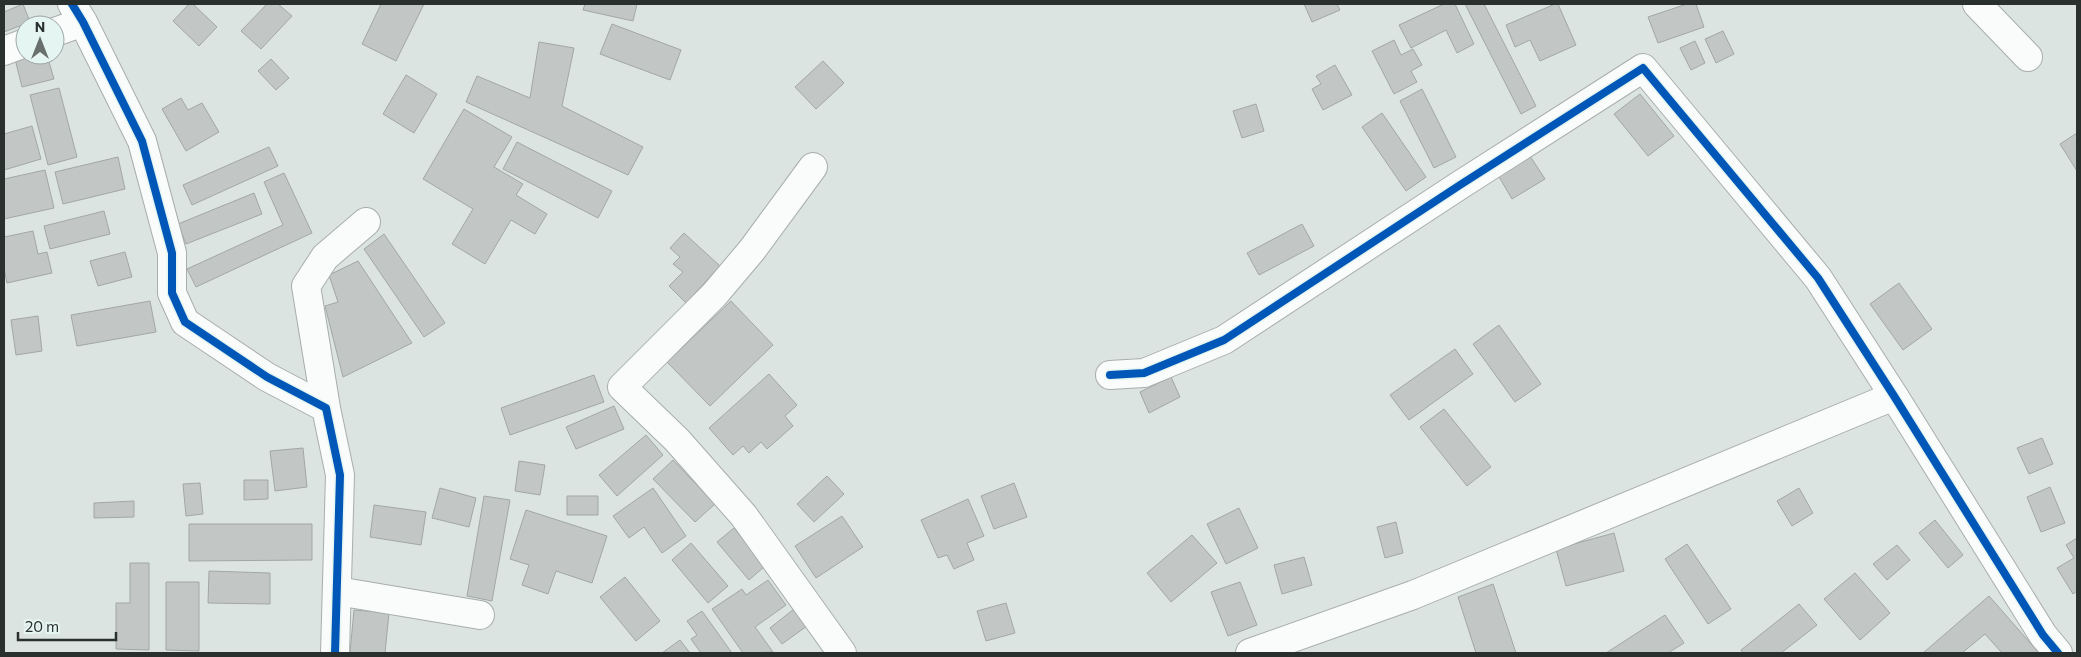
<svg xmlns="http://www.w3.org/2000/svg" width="2081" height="657" font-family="Commissioner,sans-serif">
  <rect width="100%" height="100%" fill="#dce4e2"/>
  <path fill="#c2c7c5" stroke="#a2a7a5" d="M 23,4 L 30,22 L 4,32 L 4,12 Z
    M 189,4 L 193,4 L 217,27 L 199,46 L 173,21 Z
    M 267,4 L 278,4 L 292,16 L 261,49 L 241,31 Z
    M 381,4 L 424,4 L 396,61 L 362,44 Z
    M 585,4 L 637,4 L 633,21 L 583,10 Z
    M 1304,4 L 1337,4 L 1340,10 L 1312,22 Z
    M 1444,4 L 1455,4 L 1474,44 L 1457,53 L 1446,30 L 1411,48 L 1399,25 Z
    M 1465,4 L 1484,4 L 1536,106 L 1521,114 Z
    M 1555,4 L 1558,4 L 1576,45 L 1540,61 L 1530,40 L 1515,47 L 1506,25 Z
    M 1687,4 L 1696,4 L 1704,27 L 1658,43 L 1648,17 Z
    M 612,24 L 681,50 L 670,80 L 600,54 Z
    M 1723,31 L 1734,54 L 1716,63 L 1705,39 Z
    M 1394,40 L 1401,55 L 1413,49 L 1422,65 L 1411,71 L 1417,82 L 1394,94 L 1372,51 Z
    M 1695,41 L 1705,63 L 1691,70 L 1680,48 Z
    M 539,42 L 574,48 L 562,106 L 643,147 L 628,175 L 466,102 L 477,76 L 530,98 Z
    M 14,55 L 47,55 L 54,79 L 22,87 Z
    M 271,59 L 289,78 L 276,90 L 258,71 Z
    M 823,61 L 844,83 L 816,109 L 795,87 Z
    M 1335,65 L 1352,95 L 1323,110 L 1312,89 L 1321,84 L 1316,76 Z
    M 406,75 L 437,94 L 414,133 L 383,114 Z
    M 59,88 L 77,157 L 48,165 L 30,95 Z
    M 1422,89 L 1456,157 L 1434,168 L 1400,101 Z
    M 1640,94 L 1674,136 L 1648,156 L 1614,114 Z
    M 181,98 L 188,110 L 202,103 L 219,132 L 186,151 L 162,109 Z
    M 1256,104 L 1264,131 L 1242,138 L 1233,111 Z
    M 464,109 L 512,137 L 494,167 L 523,184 L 516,195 L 547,214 L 535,234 L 511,220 L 485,264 L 452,244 L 473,209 L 423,179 Z
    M 1382,113 L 1426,177 L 1406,191 L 1362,127 Z
    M 32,126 L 41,159 L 4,170 L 4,134 Z
    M 2077,133 L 2077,171 L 2060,144 Z
    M 517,142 L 612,191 L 598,218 L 503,169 Z
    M 269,147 L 278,166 L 192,205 L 183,185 Z
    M 1530,156 L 1545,179 L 1512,199 L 1498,175 Z
    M 118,157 L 125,189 L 63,204 L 55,172 Z
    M 45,170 L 54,208 L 4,219 L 4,179 Z
    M 284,173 L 312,233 L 196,287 L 187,269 L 283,225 L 264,182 Z
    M 254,193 L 262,214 L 186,244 L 178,224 Z
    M 104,211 L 110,234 L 50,249 L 44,226 Z
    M 1302,224 L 1314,246 L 1259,275 L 1247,253 Z
    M 33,231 L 38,254 L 47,252 L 52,273 L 7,283 L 4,269 L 4,237 Z
    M 684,233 L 720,266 L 686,303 L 669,286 L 683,272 L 673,264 L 680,257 L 670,248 Z
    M 384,234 L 445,323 L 424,337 L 364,249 Z
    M 125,252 L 132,277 L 98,286 L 90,261 Z
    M 358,261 L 412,343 L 343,377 L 325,306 L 338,302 L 329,275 Z
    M 1899,283 L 1932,329 L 1903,350 L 1870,304 Z
    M 150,301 L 156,332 L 77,346 L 71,315 Z
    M 731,301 L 773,345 L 710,406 L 667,362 Z
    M 38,316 L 42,351 L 16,355 L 11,320 Z
    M 1499,325 L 1541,384 L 1515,402 L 1473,344 Z
    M 1455,349 L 1473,374 L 1409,420 L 1390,395 Z
    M 769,374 L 797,405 L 785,416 L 793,426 L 767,449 L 761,442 L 749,453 L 743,446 L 733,455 L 709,428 Z
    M 594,375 L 604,402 L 510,435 L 501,408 Z
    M 1171,377 L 1180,397 L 1149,413 L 1140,392 Z
    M 614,406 L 624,429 L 576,449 L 566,427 Z
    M 1444,409 L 1491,467 L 1467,486 L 1420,427 Z
    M 646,435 L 663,455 L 617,496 L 599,475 Z
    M 2042,438 L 2053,464 L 2029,474 L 2017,448 Z
    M 303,448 L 307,487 L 275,491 L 270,451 Z
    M 673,460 L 715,504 L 695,522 L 653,479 Z
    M 519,461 L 545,465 L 540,495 L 515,491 Z
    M 827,476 L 844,494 L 814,522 L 797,504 Z
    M 244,480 L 268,480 L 268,499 L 244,500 Z
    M 200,483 L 203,514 L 186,516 L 183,484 Z
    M 1014,483 L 1027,517 L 994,529 L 981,496 Z
    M 2050,487 L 2065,523 L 2041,532 L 2027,497 Z
    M 440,488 L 476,498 L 469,527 L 432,518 Z
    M 653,488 L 686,536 L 662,553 L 644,527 L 629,538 L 613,516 Z
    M 1799,488 L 1813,513 L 1792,526 L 1777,501 Z
    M 484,496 L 510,500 L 492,601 L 467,596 Z
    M 567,496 L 598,496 L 598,515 L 567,515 Z
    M 968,499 L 984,536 L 967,543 L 974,560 L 954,569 L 947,555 L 938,558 L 921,520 Z
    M 134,501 L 134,517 L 94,518 L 94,503 Z
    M 374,505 L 426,512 L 421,545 L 370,537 Z
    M 1239,508 L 1258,548 L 1226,564 L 1207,524 Z
    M 526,510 L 607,536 L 592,583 L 556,571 L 548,594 L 522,585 L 529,565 L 510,559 Z
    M 842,516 L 863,547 L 816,578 L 795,546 Z
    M 1935,520 L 1963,555 L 1948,568 L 1919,533 Z
    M 1396,522 L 1403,553 L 1385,558 L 1377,527 Z
    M 189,524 L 312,524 L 312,560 L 189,561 Z
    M 734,528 L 765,566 L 749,580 L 717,542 Z
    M 1614,533 L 1624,571 L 1566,586 L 1556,549 Z
    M 1192,535 L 1217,563 L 1171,602 L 1147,573 Z
    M 2077,538 L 2077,591 L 2073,594 L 2057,568 L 2074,558 L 2066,545 Z
    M 691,543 L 728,586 L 708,603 L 672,560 Z
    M 1687,544 L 1731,609 L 1708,624 L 1665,559 Z
    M 1897,545 L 1910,560 L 1887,580 L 1873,564 Z
    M 1304,557 L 1312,585 L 1282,594 L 1274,565 Z
    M 130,563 L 149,563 L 149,650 L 116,649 L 116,603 L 130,603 Z
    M 209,571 L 270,573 L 270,604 L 208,603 Z
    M 1855,573 L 1890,613 L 1860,640 L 1824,599 Z
    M 625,577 L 660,621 L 636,641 L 600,597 Z
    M 768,580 L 786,605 L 755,627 L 773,652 L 743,653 L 712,609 L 742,589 L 746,595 Z
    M 166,582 L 199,582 L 199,651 L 166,650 Z
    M 1240,582 L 1257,625 L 1228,636 L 1211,592 Z
    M 1493,584 L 1516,653 L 1476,653 L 1458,597 Z
    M 1989,596 L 2039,653 L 2002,653 L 1985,634 L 1962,653 L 1923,653 Z
    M 1006,603 L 1015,633 L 986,641 L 977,611 Z
    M 1799,604 L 1817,625 L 1781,653 L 1743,653 L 1741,650 Z
    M 794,609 L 807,626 L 782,644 L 770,628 Z
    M 354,610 L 389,613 L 385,653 L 350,653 Z
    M 702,611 L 732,653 L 701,653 L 691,639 L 697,635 L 687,621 Z
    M 1665,615 L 1684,643 L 1668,653 L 1606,653 Z
    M 680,640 L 690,653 L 662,653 Z"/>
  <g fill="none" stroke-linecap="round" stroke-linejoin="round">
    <g stroke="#a8aead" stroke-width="30">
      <path id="minor" d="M 72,4 L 83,22 L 142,141 L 172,253 L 172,293 L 185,322 L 267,377 L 326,408 L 340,475 L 335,653
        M 1977,4 L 2028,57
        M 55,32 L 83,22
        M 4,51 L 25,43
        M 813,167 L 752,250 L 714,295 L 622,387 L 677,440 L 744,516 L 842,653
        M 1110,375 L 1144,373 L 1224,340 L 1460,185 L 1643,68 L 1818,278 L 1894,396 L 2043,635 L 2058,653
        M 326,408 L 306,286 L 325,257 L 366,222
        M 337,591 L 480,615
        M 1250,653 L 1413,595 L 1894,396"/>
    </g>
    <use href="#minor" stroke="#fafbfb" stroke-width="28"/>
    <g stroke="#e5f5f1" stroke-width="11">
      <path id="cycleway" d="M 72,4 L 83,22 L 142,141 L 172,253 L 172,293 L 185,322 L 267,377 L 326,408 L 340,475 L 335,653
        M 1110,375 L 1144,373 L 1224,340 L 1460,185 L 1643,68 L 1818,278 L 1894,396 L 2043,635 L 2058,653"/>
    </g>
    <use href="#cycleway" stroke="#0057b8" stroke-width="8"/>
  </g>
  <rect width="2081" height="657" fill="none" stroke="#2a302e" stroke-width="10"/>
  <g transform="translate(40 40)"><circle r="24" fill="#e5f5f1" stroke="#9aa6a3"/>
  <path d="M0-4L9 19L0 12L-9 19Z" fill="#686f6d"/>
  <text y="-8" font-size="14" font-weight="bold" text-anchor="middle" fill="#2a302e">N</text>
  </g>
  <path d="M18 632v8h98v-8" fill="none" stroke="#2a302e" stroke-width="2.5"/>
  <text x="25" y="632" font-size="15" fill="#2a302e" stroke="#e5f5f1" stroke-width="4" paint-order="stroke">20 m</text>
</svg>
